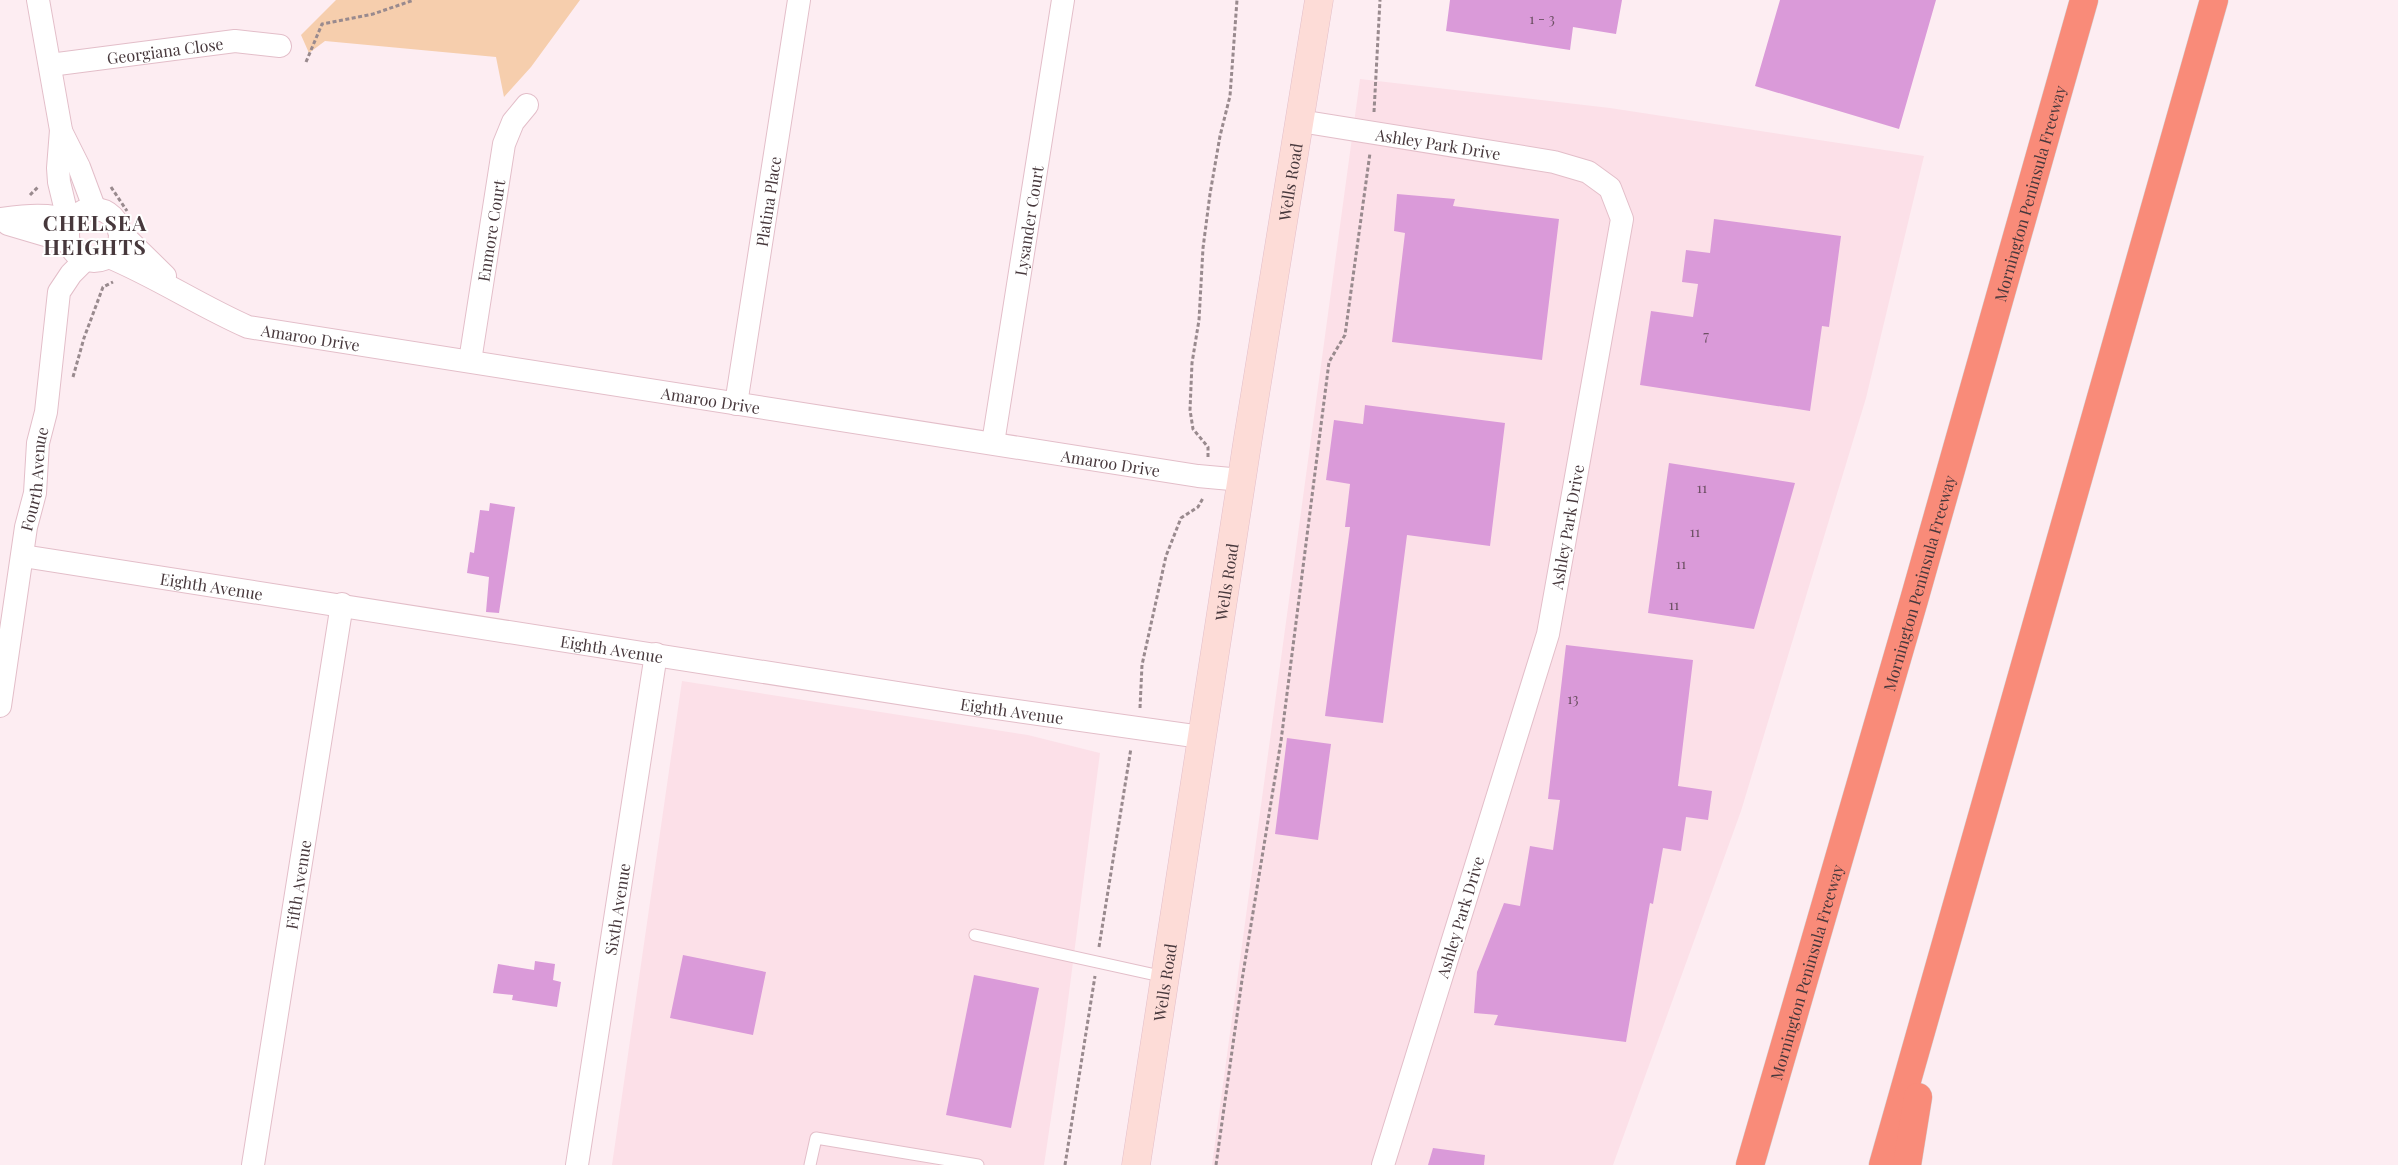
<svg xmlns="http://www.w3.org/2000/svg" width="2398" height="1165" font-family="'Playfair Display',serif">
  <rect width="100%" height="100%" fill="#fdedf2"/>
  <path fill="#fce0e8" d="M 1360,79 L 1610,108 L 1924,156 L 1866,398 L 1741,811 L 1613,1165 L 1212,1165 Z
    M 682,681 L 1028,735 L 1100,753 L 1065,1024 L 1044,1165 L 612,1165 Z"/>
  <path fill="#f6cead" d="M 336,0 L 580,0 L 531,67 L 504,97 L 496,57 L 325,41 L 309,53 L 301,35 Z"/>
  <path fill="#da9ad9" d="M 1450,0 L 1622,0 L 1616,34 L 1573,27 L 1570,50 L 1446,31 Z
    M 1780,0 L 1936,0 L 1899,129 L 1755,86 Z
    M 1397,194 L 1455,199 L 1453,206 L 1559,219 L 1542,360 L 1392,342 L 1405,233 L 1394,231 Z
    M 1714,219 L 1841,236 L 1829,327 L 1822,326 L 1810,411 L 1640,385 L 1651,311 L 1693,317 L 1698,284 L 1682,282 L 1686,250 L 1710,253 Z
    M 1365,405 L 1505,423 L 1490,546 L 1407,535 L 1383,723 L 1325,716 L 1350,527 L 1345,527 L 1350,484 L 1326,480 L 1334,420 L 1363,424 Z
    M 1669,463 L 1795,483 L 1754,629 L 1648,613 Z
    M 490,503 L 515,507 L 499,613 L 486,612 L 489,577 L 467,573 L 470,552 L 474,553 L 480,510 L 489,511 Z
    M 1566,645 L 1693,660 L 1678,786 L 1712,791 L 1708,820 L 1686,817 L 1681,851 L 1663,848 L 1653,904 L 1650,903 L 1626,1042 L 1494,1025 L 1498,1015 L 1474,1013 L 1477,972 L 1504,903 L 1520,906 L 1530,846 L 1553,850 L 1560,800 L 1548,799 Z
    M 1287,738 L 1331,744 L 1318,840 L 1275,834 Z
    M 683,955 L 766,972 L 753,1035 L 670,1018 Z
    M 535,961 L 555,964 L 553,980 L 561,982 L 557,1007 L 512,1000 L 513,995 L 493,993 L 498,964 L 534,970 Z
    M 974,975 L 1039,988 L 1011,1128 L 946,1115 Z
    M 1433,1148 L 1485,1155 L 1484,1165 L 1428,1165 Z"/>
  <g fill="none" stroke-linecap="round" stroke-linejoin="round">
    <g stroke="#e3bec9" stroke-width="13">
      <path id="lane" d="M 975,935 L 1165,977
        M 810,1165 L 816,1138 L 978,1165"/>
    </g>
    <g stroke="#e3bec9" stroke-width="24">
      <g id="street">
        <path d="M 38,0 L 61,130 L 58,168 L 59,182 L 65,207 L 73,220"/>
        <path id="s1" d="M 50,65 L 235,41 L 280,46"/>
        <path id="s2" d="M 1300,121 L 1554,162 L 1588,172 L 1610,188 L 1622,219 L 1548,634 L 1383,1165"/>
        <path d="M 61,131 L 79,167 L 95,210"/>
        <circle cx="94" cy="235" r="26"/>
        <path d="M 0,219 C 25,216 48,213 72,221"/>
        <path d="M 8,224 L 69,242"/>
        <path d="M 119,231 L 165,276"/>
        <path id="s3" d="M 109,257 C 157,277 200,306 248,327 L 1198,476 L 1242,480"/>
        <path id="s4" d="M 470,361 L 504,144 L 513,122 L 527,105"/>
        <path id="s5" d="M 736,404 L 799,0"/>
        <path id="s6" d="M 993,443 L 1063,0"/>
        <path id="s7" d="M 23,556 L 968,704 L 1201,737"/>
        <path id="s8" d="M 0,706 L 26,527 L 35,493 L 38,443 L 46,412 L 59,292 L 71,274 L 85,260"/>
        <path id="s9" d="M 253,1165 L 342,604"/>
        <path id="s10" d="M 577,1165 L 656,654"/>
      </g>
    </g>
    <g stroke="#e3bec9" stroke-width="29">
      <g id="secondary">
        <path id="s11" d="M 1136,1165 L 1248,438 L 1319,0"/>
      </g>
    </g>
    <g stroke="#d3cfd0" stroke-width="29">
      <g id="highway">
        <path id="s12" d="M 1750,1165 L 1914,600 L 2084,0"/>
        <path d="M 1883,1165 L 2214,0"/>
        <path d="M 1907,1165 L 1918,1097"/>
      </g>
    </g>
    <path stroke="#998a8e" stroke-width="3" stroke-dasharray="4 2.5" stroke-linecap="butt" d="M 306,62 L 322,24 L 373,14 L 414,0
      M 1374,112 L 1380,0
      M 111,187 L 127,211
      M 30,195 L 39,186
      M 73,377 L 84,338 L 103,287 L 113,282
      M 1208,457 L 1208,447 L 1193,429 L 1190,410 L 1192,363 L 1199,320 L 1203,248 L 1210,194 L 1220,136 L 1230,96 L 1237,0
      M 1140,708 L 1142,665 L 1166,556 L 1181,518 L 1198,507 L 1203,498
      M 1099,947 L 1131,748
      M 1065,1165 L 1095,976
      M 1216,1165 L 1242,980 L 1281,741 L 1329,362 L 1345,335 L 1370,153"/>
    <use href="#lane" stroke="#fff" stroke-width="11"/>
    <use href="#street" stroke="#fff" stroke-width="22"/>
    <use href="#secondary" stroke="#fddcd7" stroke-width="28"/>
    <use href="#highway" stroke="#f98b79" stroke-width="28"/>
  </g>
  <g text-anchor="middle" dominant-baseline="central" stroke-width="4" stroke-linejoin="round" paint-order="stroke">
    <g font-size="14" fill="#6c5063">
      <text x="1542" y="18">1 - 3</text>
      <text x="1706" y="335">7</text>
      <text x="1702" y="487">11</text>
      <text x="1695" y="531">11</text>
      <text x="1681" y="563">11</text>
      <text x="1674" y="604">11</text>
      <text x="1573" y="698">13</text>
    </g>
    <g font-size="16" fill="#47383c" stroke="#fff">
      <text stroke="none"><textPath href="#s1" startOffset="116">Georgiana Close</textPath></text>
      <text stroke="none"><textPath href="#s2" startOffset="140">Ashley Park Drive</textPath></text>
      <text stroke="none"><textPath href="#s11" startOffset="995">Wells Road</textPath></text>
      <text stroke="none"><textPath href="#s12" startOffset="1011">Mornington Peninsula Freeway</textPath></text>
      <text stroke="none"><textPath href="#s5" startOffset="205">Platina Place</textPath></text>
      <text stroke="none"><textPath href="#s6" startOffset="225">Lysander Court</textPath></text>
      <text stroke="none"><textPath href="#s4" startOffset="132">Enmore Court</textPath></text>
      <text stroke="none"><textPath href="#s3" startOffset="219">Amaroo Drive</textPath></text>
      <text stroke="none"><textPath href="#s3" startOffset="624">Amaroo Drive</textPath></text>
      <text stroke="none"><textPath href="#s3" startOffset="1029">Amaroo Drive</textPath></text>
      <text stroke="none"><textPath href="#s8" startOffset="230">Fourth Avenue</textPath></text>
      <text transform="translate(1567 527) rotate(-80)">Ashley Park Drive</text>
      <text stroke="none"><textPath href="#s11" startOffset="590">Wells Road</textPath></text>
      <text stroke="none"><textPath href="#s12" startOffset="606">Mornington Peninsula Freeway</textPath></text>
      <text stroke="none"><textPath href="#s7" startOffset="191">Eighth Avenue</textPath></text>
      <text stroke="none"><textPath href="#s7" startOffset="596">Eighth Avenue</textPath></text>
      <text stroke="none"><textPath href="#s7" startOffset="1001">Eighth Avenue</textPath></text>
      <text stroke="none"><textPath href="#s9" startOffset="284">Fifth Avenue</textPath></text>
      <text stroke="none"><textPath href="#s10" startOffset="259">Sixth Avenue</textPath></text>
      <text transform="translate(1460 917) rotate(-73)">Ashley Park Drive</text>
      <text stroke="none"><textPath href="#s12" startOffset="201">Mornington Peninsula Freeway</textPath></text>
      <text stroke="none"><textPath href="#s11" startOffset="185">Wells Road</textPath></text>
    </g>
    <g font-size="21" font-weight="bold" letter-spacing="1" fill="#47383c" stroke="#fff">
      <text x="95" y="222">CHELSEA<tspan x="95" dy="24">HEIGHTS</tspan></text>
    </g>
  </g>
</svg>
